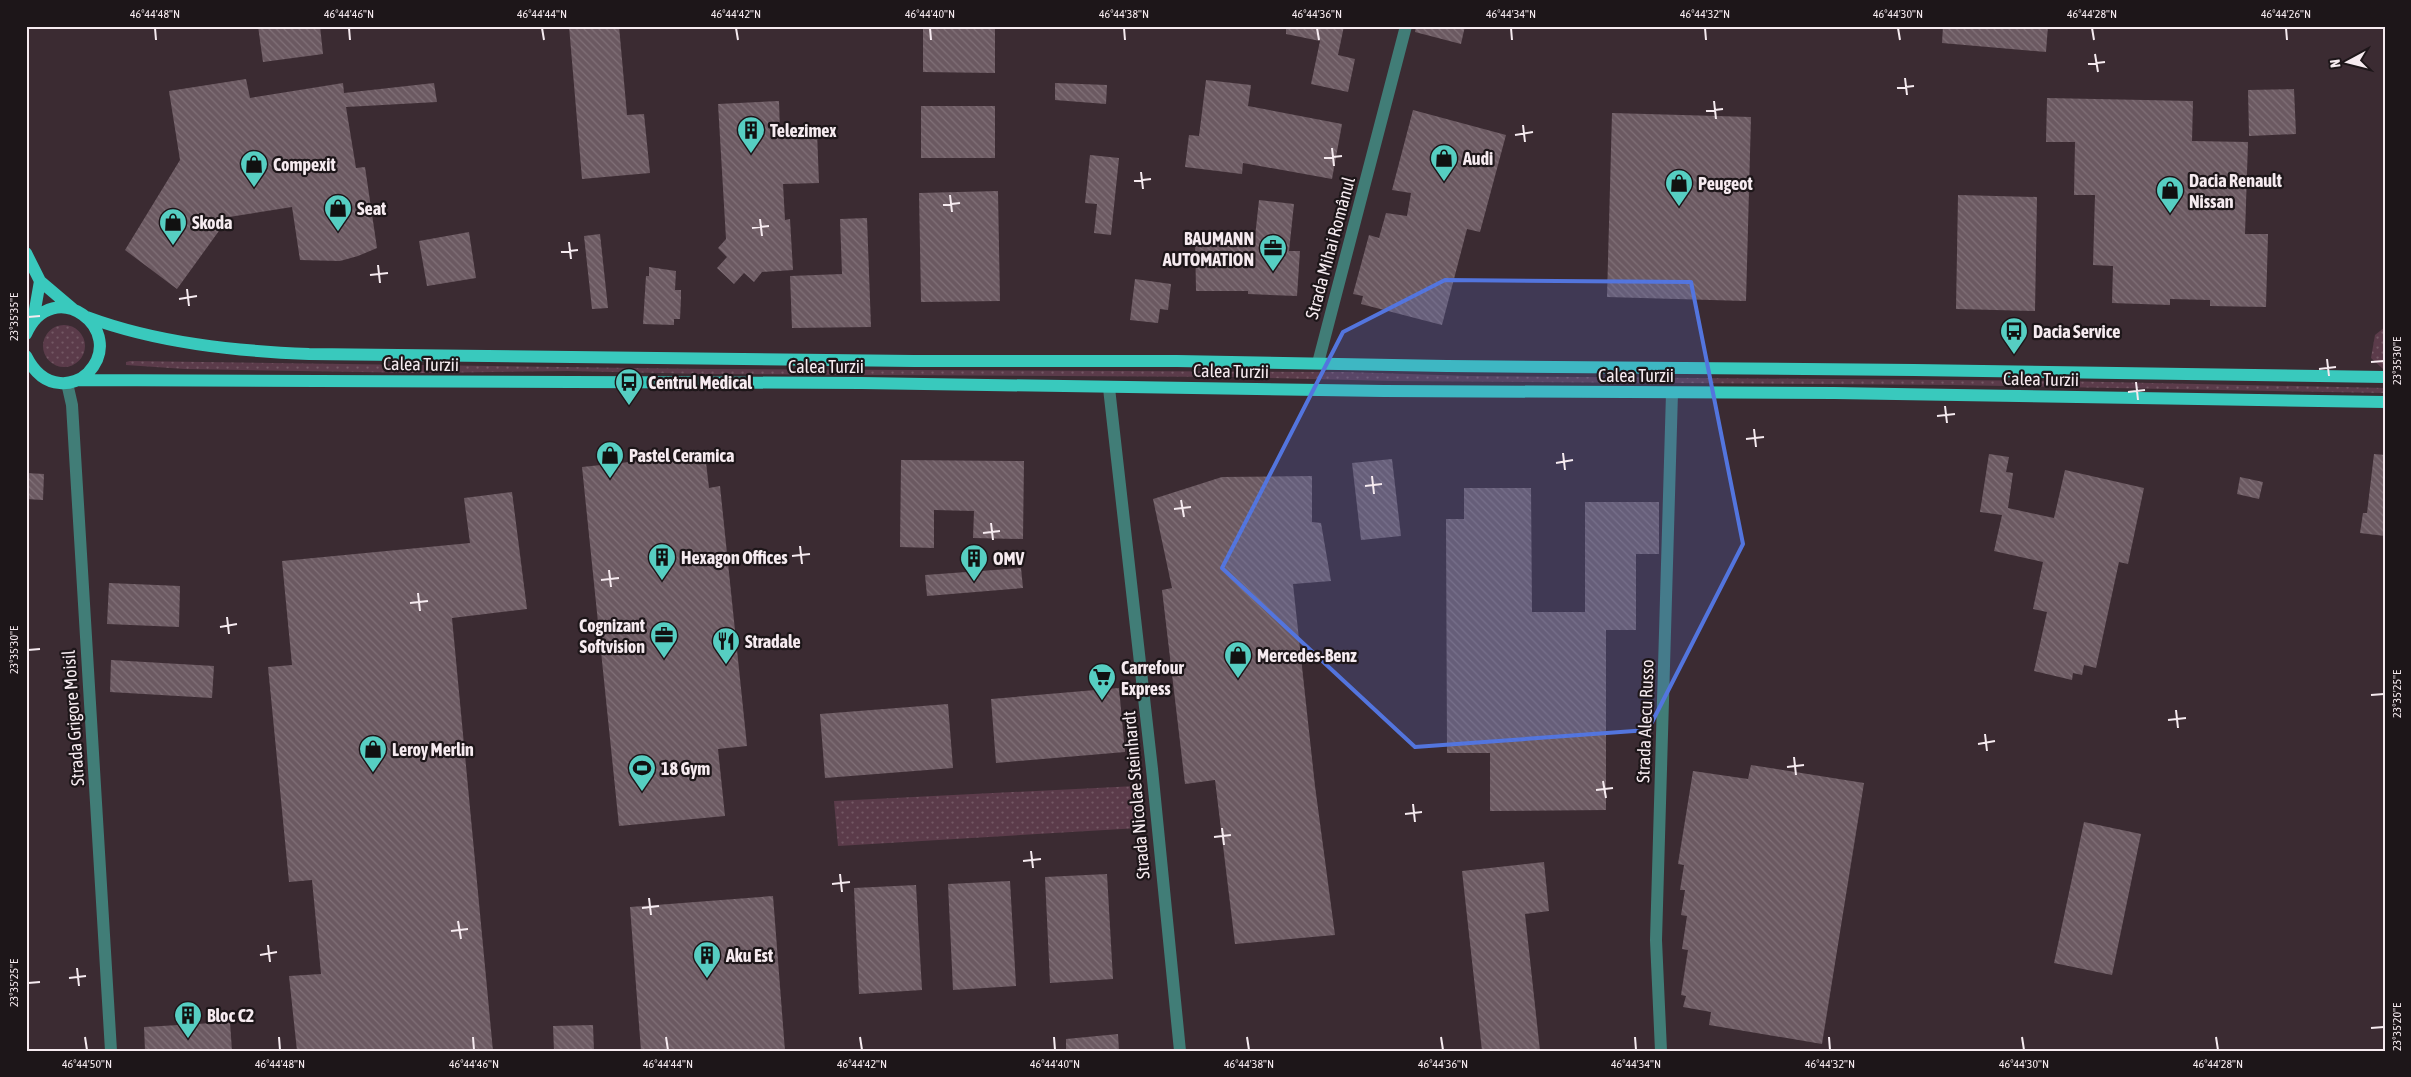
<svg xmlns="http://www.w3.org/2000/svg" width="2411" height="1077" font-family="'Asap Condensed',sans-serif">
  <defs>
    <pattern id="green-dots" width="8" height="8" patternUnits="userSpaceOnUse" patternTransform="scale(1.25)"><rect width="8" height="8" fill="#5b3b4a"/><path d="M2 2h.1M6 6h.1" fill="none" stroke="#735864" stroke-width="1.8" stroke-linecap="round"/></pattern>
    <pattern id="building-back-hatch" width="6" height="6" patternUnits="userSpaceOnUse" patternTransform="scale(1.25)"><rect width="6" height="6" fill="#6b5961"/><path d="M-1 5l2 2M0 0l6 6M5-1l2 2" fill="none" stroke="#817178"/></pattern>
  </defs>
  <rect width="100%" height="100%" fill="#3b2b32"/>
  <path fill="url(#green-dots)" d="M43 346a21 21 0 1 1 42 0a21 21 0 1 1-42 0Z
    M 2385,327 L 2385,369 L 2383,369 L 2371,358 L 2375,335 Z
    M 130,361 L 705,369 L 1347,372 L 1470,376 L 2060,381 L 2385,388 L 2385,393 L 1949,385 L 1392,381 L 1230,377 L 705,374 L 568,371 L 422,373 L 185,369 L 126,365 L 126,362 Z
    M 1136,786 L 1139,828 L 838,846 L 834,801 Z"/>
  <path fill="url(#building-back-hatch)" d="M 258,26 L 320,26 L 323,54 L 263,62 Z
    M 569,26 L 619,26 L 627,115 L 644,114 L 650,173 L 582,179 Z
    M 923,26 L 995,26 L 995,73 L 923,72 Z
    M 1286,26 L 1344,26 L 1338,55 L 1355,59 L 1348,92 L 1311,84 L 1320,41 L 1286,34 Z
    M 1416,26 L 1465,26 L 1461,44 L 1415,32 Z
    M 1943,26 L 2048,26 L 2046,52 L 1942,43 Z
    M 246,79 L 250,98 L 343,83 L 344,93 L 434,83 L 437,102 L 346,107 L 356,168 L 365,167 L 377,248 L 358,256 L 340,261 L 300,260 L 292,207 L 229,217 L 177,289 L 125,250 L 180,160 L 169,91 Z
    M 1206,80 L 1251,85 L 1248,106 L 1342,124 L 1332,179 L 1243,163 L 1242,174 L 1185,167 L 1189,135 L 1199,136 Z
    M 1055,83 L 1107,85 L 1106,104 L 1055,100 Z
    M 2294,89 L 2296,134 L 2249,136 L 2248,90 Z
    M 2047,98 L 2193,101 L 2192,141 L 2248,142 L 2245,234 L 2268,234 L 2266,307 L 2210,306 L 2210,300 L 2170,299 L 2170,305 L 2112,303 L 2113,266 L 2093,265 L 2095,195 L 2074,195 L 2075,142 L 2046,142 Z
    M 779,101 L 780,133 L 817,132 L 819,183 L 783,184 L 785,220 L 790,219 L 793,270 L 762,272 L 754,282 L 744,273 L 734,284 L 717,268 L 727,257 L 718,248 L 726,239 L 718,104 Z
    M 921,106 L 995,106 L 995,158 L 921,158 Z
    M 1413,110 L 1506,135 L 1480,232 L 1467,229 L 1442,325 L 1361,304 L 1363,296 L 1353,294 L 1369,235 L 1379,238 L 1386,213 L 1407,216 L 1411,193 L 1392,190 Z
    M 1612,113 L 1751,117 L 1746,301 L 1607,297 Z
    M 1090,155 L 1119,158 L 1111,235 L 1094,233 L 1097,204 L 1085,203 Z
    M 998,191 L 1000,301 L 921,302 L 919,193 Z
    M 1958,195 L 2037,197 L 2035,311 L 1956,309 Z
    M 1259,200 L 1294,204 L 1289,251 L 1300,251 L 1297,296 L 1248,294 L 1248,291 L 1196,291 L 1195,237 L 1255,237 Z
    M 867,218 L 871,327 L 792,328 L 790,276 L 842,274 L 840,219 Z
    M 469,232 L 476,278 L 427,286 L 419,241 Z
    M 600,234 L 608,308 L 592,309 L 584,236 Z
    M 649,267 L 676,271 L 675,290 L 681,290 L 681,298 L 680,319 L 674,319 L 674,325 L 643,324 L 646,276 L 649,276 Z
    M 1135,279 L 1171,284 L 1168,310 L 1160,309 L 1158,323 L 1130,320 Z
    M 705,454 L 709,488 L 720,486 L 747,746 L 718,749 L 725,816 L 619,826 L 582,467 Z
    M 1989,454 L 2009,457 L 2006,472 L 2013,473 L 2008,508 L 2054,518 L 2065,470 L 2144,488 L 2128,564 L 2119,562 L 2096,668 L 2084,665 L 2082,675 L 2073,673 L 2072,680 L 2034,671 L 2047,612 L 2033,609 L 2043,562 L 1994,551 L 2002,515 L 1980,512 Z
    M 2374,454 L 2385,455 L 2385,536 L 2360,533 L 2363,513 L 2367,513 Z
    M 1392,459 L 1401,536 L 1361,540 L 1352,463 Z
    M 901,460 L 1024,461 L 1023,539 L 973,538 L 974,511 L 934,510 L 934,548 L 900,547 Z
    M 26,473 L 44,474 L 43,500 L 26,499 Z
    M 1312,476 L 1312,522 L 1321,523 L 1331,581 L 1293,584 L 1315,786 L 1335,935 L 1235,944 L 1215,780 L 1185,784 L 1162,590 L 1172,588 L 1153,499 L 1222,477 Z
    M 2240,477 L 2263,482 L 2259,499 L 2237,494 Z
    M 1464,488 L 1531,488 L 1532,612 L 1585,612 L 1585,502 L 1659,502 L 1659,554 L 1636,554 L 1636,630 L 1606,630 L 1606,810 L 1490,811 L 1490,753 L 1447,753 L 1446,519 L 1464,519 Z
    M 512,492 L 527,609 L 452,618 L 493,1051 L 297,1051 L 289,976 L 321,974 L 312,880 L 289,882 L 268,667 L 292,665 L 282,561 L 470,543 L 464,498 Z
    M 1021,568 L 1023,588 L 927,596 L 925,575 Z
    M 109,583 L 180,586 L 179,627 L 107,624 Z
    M 111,660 L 214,666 L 212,698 L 110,692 Z
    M 1119,688 L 1125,752 L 996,763 L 991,699 Z
    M 948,704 L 953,768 L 825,778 L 820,714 Z
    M 1751,765 L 1864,783 L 1822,1044 L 1709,1025 L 1711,1012 L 1683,1007 L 1686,996 L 1681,995 L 1688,950 L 1682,949 L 1687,916 L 1681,915 L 1685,890 L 1680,890 L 1684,865 L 1678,864 L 1693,771 L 1748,779 Z
    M 2084,822 L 2141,834 L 2112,975 L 2054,963 Z
    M 1544,862 L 1549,911 L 1525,914 L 1540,1051 L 1482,1051 L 1462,871 Z
    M 1107,874 L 1113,979 L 1050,983 L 1045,877 Z
    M 1010,881 L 1016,986 L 953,990 L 948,884 Z
    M 916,885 L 922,990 L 859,994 L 854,888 Z
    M 773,896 L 785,1051 L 641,1051 L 630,907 Z
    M 230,1022 L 232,1051 L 145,1051 L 144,1027 Z
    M 593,1025 L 594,1051 L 554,1051 L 553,1026 Z
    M 1118,1034 L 1119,1051 L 1066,1051 L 1066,1039 Z"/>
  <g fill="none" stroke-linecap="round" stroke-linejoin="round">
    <path stroke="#417d77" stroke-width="12" d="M 1318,363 L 1406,26
      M 67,383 L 72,405 L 111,1051
      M 1109,388 L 1152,769 L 1180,1051
      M 1661,1051 L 1656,940 L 1672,393"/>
    <path stroke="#39c9bd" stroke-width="12" d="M 26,253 L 40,281 L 73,309
      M 87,317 C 157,343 235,351 309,354 L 914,361 L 1177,361 L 1447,366 L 1914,370 L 2385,377
      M 33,321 L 40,281
      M 26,334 C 53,273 129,330 88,373 C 81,380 70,384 60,383 C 44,382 33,370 26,356
      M 77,380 L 861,383 L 1384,391 L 1834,393 L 2385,402"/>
  </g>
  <path fill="#5375de" fill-opacity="0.2" stroke="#5375de" stroke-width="4" stroke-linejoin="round" d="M 1445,280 L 1691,282 L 1743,544 L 1648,730 L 1415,747 L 1222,568 L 1343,332 Z"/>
  <path fill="none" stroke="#f6ebf0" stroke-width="2" d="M 155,28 L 156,40M 349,28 L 350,40M 542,28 L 544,40M 736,28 L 738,40M 930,28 L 931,40M 1124,28 L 1125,40M 1317,28 L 1319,40M 1511,28 L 1512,40M 1705,28 L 1706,40M 1898,28 L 1900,40M 2092,28 L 2094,40M 2286,28 L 2287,40M 2095,54 L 2098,72M 2088,64 L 2105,62M 1905,78 L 1907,95M 1897,88 L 1914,86M 1714,101 L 1716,119M 1706,111 L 1723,109M 1523,125 L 1525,142M 1515,135 L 1533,132M 1332,148 L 1334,166M 1324,158 L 1342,156M 1141,172 L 1143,189M 1134,181 L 1151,179M 950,195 L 952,212M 943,205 L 960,203M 760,219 L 762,236M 752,228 L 769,226M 569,242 L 571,259M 561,252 L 578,250M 378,265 L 380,283M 370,275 L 388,273M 187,289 L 189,306M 179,299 L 197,296M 28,317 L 40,316M 2327,359 L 2329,376M 2371,362 L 2384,361M 2319,369 L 2336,367M 2136,382 L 2138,400M 2128,392 L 2145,390M 1945,406 L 1947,423M 1937,416 L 1955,414M 1754,429 L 1756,447M 1746,439 L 1764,437M 1563,453 L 1565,470M 1556,463 L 1573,460M 1372,476 L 1374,494M 1365,486 L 1382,484M 1181,500 L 1184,517M 1174,509 L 1191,507M 991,523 L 993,540M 983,533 L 1000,531M 800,546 L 802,564M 792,556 L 810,554M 609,570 L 611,587M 601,580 L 619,578M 418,593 L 420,611M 410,603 L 428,601M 227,617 L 229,634M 220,627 L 237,624M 28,650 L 40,649M 2371,695 L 2384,694M 2176,710 L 2178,728M 2168,720 L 2186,718M 1985,734 L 1987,751M 1978,744 L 1995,741M 1794,757 L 1796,775M 1787,767 L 1804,765M 1603,781 L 1606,798M 1596,790 L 1613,788M 1413,804 L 1415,822M 1405,814 L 1422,812M 1222,828 L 1224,845M 1214,837 L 1231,835M 1031,851 L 1033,868M 1023,861 L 1041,859M 840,874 L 842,892M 832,884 L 850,882M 649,898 L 651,915M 642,908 L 659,906M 458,921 L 461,939M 451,931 L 468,929M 268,945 L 270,962M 260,955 L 277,952M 77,968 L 79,986M 69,978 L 86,976M 28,983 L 40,982M 2371,1028 L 2384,1027M 85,1037 L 87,1050M 279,1037 L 280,1050M 473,1037 L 474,1050M 666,1037 L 668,1050M 860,1037 L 862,1050M 1054,1037 L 1055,1050M 1247,1037 L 1249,1050M 1441,1037 L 1443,1050M 1635,1037 L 1636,1050M 1829,1037 L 1830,1050M 2022,1037 L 2024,1050M 2216,1037 L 2218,1050"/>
  <defs>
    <g id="building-pin" transform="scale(1.4375)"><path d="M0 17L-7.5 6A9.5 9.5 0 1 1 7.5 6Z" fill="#56cec2" stroke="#1d1619"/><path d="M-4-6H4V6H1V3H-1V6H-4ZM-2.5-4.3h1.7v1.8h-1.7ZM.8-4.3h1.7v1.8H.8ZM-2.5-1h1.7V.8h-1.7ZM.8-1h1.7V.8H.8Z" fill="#111"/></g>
    <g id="shop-pin" transform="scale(1.4375)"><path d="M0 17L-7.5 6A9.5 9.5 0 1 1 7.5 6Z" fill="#56cec2" stroke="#1d1619"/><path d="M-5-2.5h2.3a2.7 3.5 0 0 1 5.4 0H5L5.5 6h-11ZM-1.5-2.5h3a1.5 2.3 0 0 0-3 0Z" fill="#111"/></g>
    <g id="office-pin" transform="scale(1.4375)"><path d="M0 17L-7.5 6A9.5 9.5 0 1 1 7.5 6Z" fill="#56cec2" stroke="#1d1619"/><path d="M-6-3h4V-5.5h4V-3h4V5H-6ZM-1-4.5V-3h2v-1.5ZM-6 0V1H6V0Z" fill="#111"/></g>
    <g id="bus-pin" transform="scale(1.4375)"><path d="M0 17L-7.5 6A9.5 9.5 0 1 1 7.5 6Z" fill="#56cec2" stroke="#1d1619"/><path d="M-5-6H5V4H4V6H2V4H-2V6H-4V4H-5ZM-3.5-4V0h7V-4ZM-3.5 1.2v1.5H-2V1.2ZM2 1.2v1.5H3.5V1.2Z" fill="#111"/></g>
    <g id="restaurant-pin" transform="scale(1.4375)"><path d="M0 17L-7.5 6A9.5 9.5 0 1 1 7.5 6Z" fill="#56cec2" stroke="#1d1619"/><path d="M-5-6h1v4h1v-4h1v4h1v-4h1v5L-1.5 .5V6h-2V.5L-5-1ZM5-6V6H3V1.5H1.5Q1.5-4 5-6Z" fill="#111"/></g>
    <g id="supermarket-pin" transform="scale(1.4375)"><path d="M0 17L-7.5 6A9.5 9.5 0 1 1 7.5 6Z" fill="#56cec2" stroke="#1d1619"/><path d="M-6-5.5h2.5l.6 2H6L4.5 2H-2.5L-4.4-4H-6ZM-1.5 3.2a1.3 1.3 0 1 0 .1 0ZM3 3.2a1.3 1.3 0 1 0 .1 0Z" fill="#111"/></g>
    <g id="stadium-pin" transform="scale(1.4375)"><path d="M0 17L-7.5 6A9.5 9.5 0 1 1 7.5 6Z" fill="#56cec2" stroke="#1d1619"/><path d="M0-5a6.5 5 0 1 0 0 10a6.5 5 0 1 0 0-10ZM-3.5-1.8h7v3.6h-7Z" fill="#111"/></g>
  </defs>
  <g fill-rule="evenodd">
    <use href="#building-pin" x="751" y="130"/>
    <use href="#shop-pin" x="1444" y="158"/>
    <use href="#shop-pin" x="254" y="164"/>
    <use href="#shop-pin" x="1679" y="183"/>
    <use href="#shop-pin" x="2170" y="190"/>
    <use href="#shop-pin" x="338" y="208"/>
    <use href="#shop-pin" x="173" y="222"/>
    <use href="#office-pin" x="1273" y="248"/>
    <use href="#bus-pin" x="2014" y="331"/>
    <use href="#bus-pin" x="629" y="382"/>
    <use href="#shop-pin" x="610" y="455"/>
    <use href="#building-pin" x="662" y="557"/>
    <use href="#building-pin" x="974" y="558"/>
    <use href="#office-pin" x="664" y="635"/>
    <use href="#restaurant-pin" x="726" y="641"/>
    <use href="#shop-pin" x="1238" y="655"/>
    <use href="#supermarket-pin" x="1102" y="677"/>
    <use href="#shop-pin" x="373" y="749"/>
    <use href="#stadium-pin" x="642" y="768"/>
    <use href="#building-pin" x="707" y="955"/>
    <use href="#building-pin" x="188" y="1015"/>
  </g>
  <g text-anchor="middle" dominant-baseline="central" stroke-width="4.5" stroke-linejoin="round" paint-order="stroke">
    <g font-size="18" font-weight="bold" fill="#f6ebf0" stroke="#1d1619" text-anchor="start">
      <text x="770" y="130">Telezimex</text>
      <text x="1463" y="158">Audi</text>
      <text x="273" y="164">Compexit</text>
      <text x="2189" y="180">Dacia Renault<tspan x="2189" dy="21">Nissan</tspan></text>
      <text x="1698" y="183">Peugeot</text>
      <text x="357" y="208">Seat</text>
      <text x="192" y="222">Skoda</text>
      <text x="1254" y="238" text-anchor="end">BAUMANN<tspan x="1254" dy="21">AUTOMATION</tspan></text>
      <text x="2033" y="331">Dacia Service</text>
      <text x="648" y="382">Centrul Medical</text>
      <text x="629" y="455">Pastel Ceramica</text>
      <text x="681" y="557">Hexagon Offices</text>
      <text x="993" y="558">OMV</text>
      <text x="645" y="625" text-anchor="end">Cognizant<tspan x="645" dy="21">Softvision</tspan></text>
      <text x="745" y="641">Stradale</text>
      <text x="1257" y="655">Mercedes-Benz</text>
      <text x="1121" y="667">Carrefour<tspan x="1121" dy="21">Express</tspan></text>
      <text x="392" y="749">Leroy Merlin</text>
      <text x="661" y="768">18 Gym</text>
      <text x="726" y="955">Aku Est</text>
      <text x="207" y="1015">Bloc C2</text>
    </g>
    <g font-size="18" fill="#f6ebf0" stroke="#1d1619">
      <text transform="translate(1330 248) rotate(-75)">Strada Mihai Românul</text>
      <text transform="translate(421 364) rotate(1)">Calea Turzii</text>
      <text x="826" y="366">Calea Turzii</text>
      <text transform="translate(1231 371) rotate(1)">Calea Turzii</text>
      <text x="1636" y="375">Calea Turzii</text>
      <text transform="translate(2041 379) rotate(1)">Calea Turzii</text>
      <text transform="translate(73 718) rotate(-94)">Strada Grigore Moisil</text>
      <text transform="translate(1645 721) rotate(-88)">Strada Alecu Russo</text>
      <text transform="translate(1136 795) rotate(-95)">Strada Nicolae Steinhardt</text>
    </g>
  </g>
  <rect width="2411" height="1077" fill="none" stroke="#1d1619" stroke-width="55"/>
  <g transform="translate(2348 62) rotate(263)" stroke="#1d1619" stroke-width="4" paint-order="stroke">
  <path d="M0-4L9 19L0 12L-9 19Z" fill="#f6ebf0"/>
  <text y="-8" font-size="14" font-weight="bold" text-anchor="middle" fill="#f6ebf0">N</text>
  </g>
  <rect x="28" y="28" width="2356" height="1022" fill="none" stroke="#f6ebf0" stroke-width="2"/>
  <g font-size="12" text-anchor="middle" fill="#f6ebf0">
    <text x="155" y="18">46°44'48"N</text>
    <text x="349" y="18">46°44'46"N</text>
    <text x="542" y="18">46°44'44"N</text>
    <text x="736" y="18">46°44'42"N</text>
    <text x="930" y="18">46°44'40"N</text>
    <text x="1124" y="18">46°44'38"N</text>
    <text x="1317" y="18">46°44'36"N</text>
    <text x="1511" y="18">46°44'34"N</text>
    <text x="1705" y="18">46°44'32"N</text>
    <text x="1898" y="18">46°44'30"N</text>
    <text x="2092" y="18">46°44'28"N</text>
    <text x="2286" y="18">46°44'26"N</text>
    <text transform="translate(14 317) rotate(-90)" y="4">23°35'35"E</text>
    <text transform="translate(2397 361) rotate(-90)" y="4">23°35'30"E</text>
    <text transform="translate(14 650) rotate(-90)" y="4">23°35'30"E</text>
    <text transform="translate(2397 694) rotate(-90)" y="4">23°35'25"E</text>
    <text transform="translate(14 983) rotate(-90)" y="4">23°35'25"E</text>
    <text transform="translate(2397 1027) rotate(-90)" y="4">23°35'20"E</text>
    <text x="87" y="1068">46°44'50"N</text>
    <text x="280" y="1068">46°44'48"N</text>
    <text x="474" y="1068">46°44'46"N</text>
    <text x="668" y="1068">46°44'44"N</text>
    <text x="862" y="1068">46°44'42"N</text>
    <text x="1055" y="1068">46°44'40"N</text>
    <text x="1249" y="1068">46°44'38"N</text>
    <text x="1443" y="1068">46°44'36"N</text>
    <text x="1636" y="1068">46°44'34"N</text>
    <text x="1830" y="1068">46°44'32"N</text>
    <text x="2024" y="1068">46°44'30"N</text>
    <text x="2218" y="1068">46°44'28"N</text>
  </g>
</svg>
